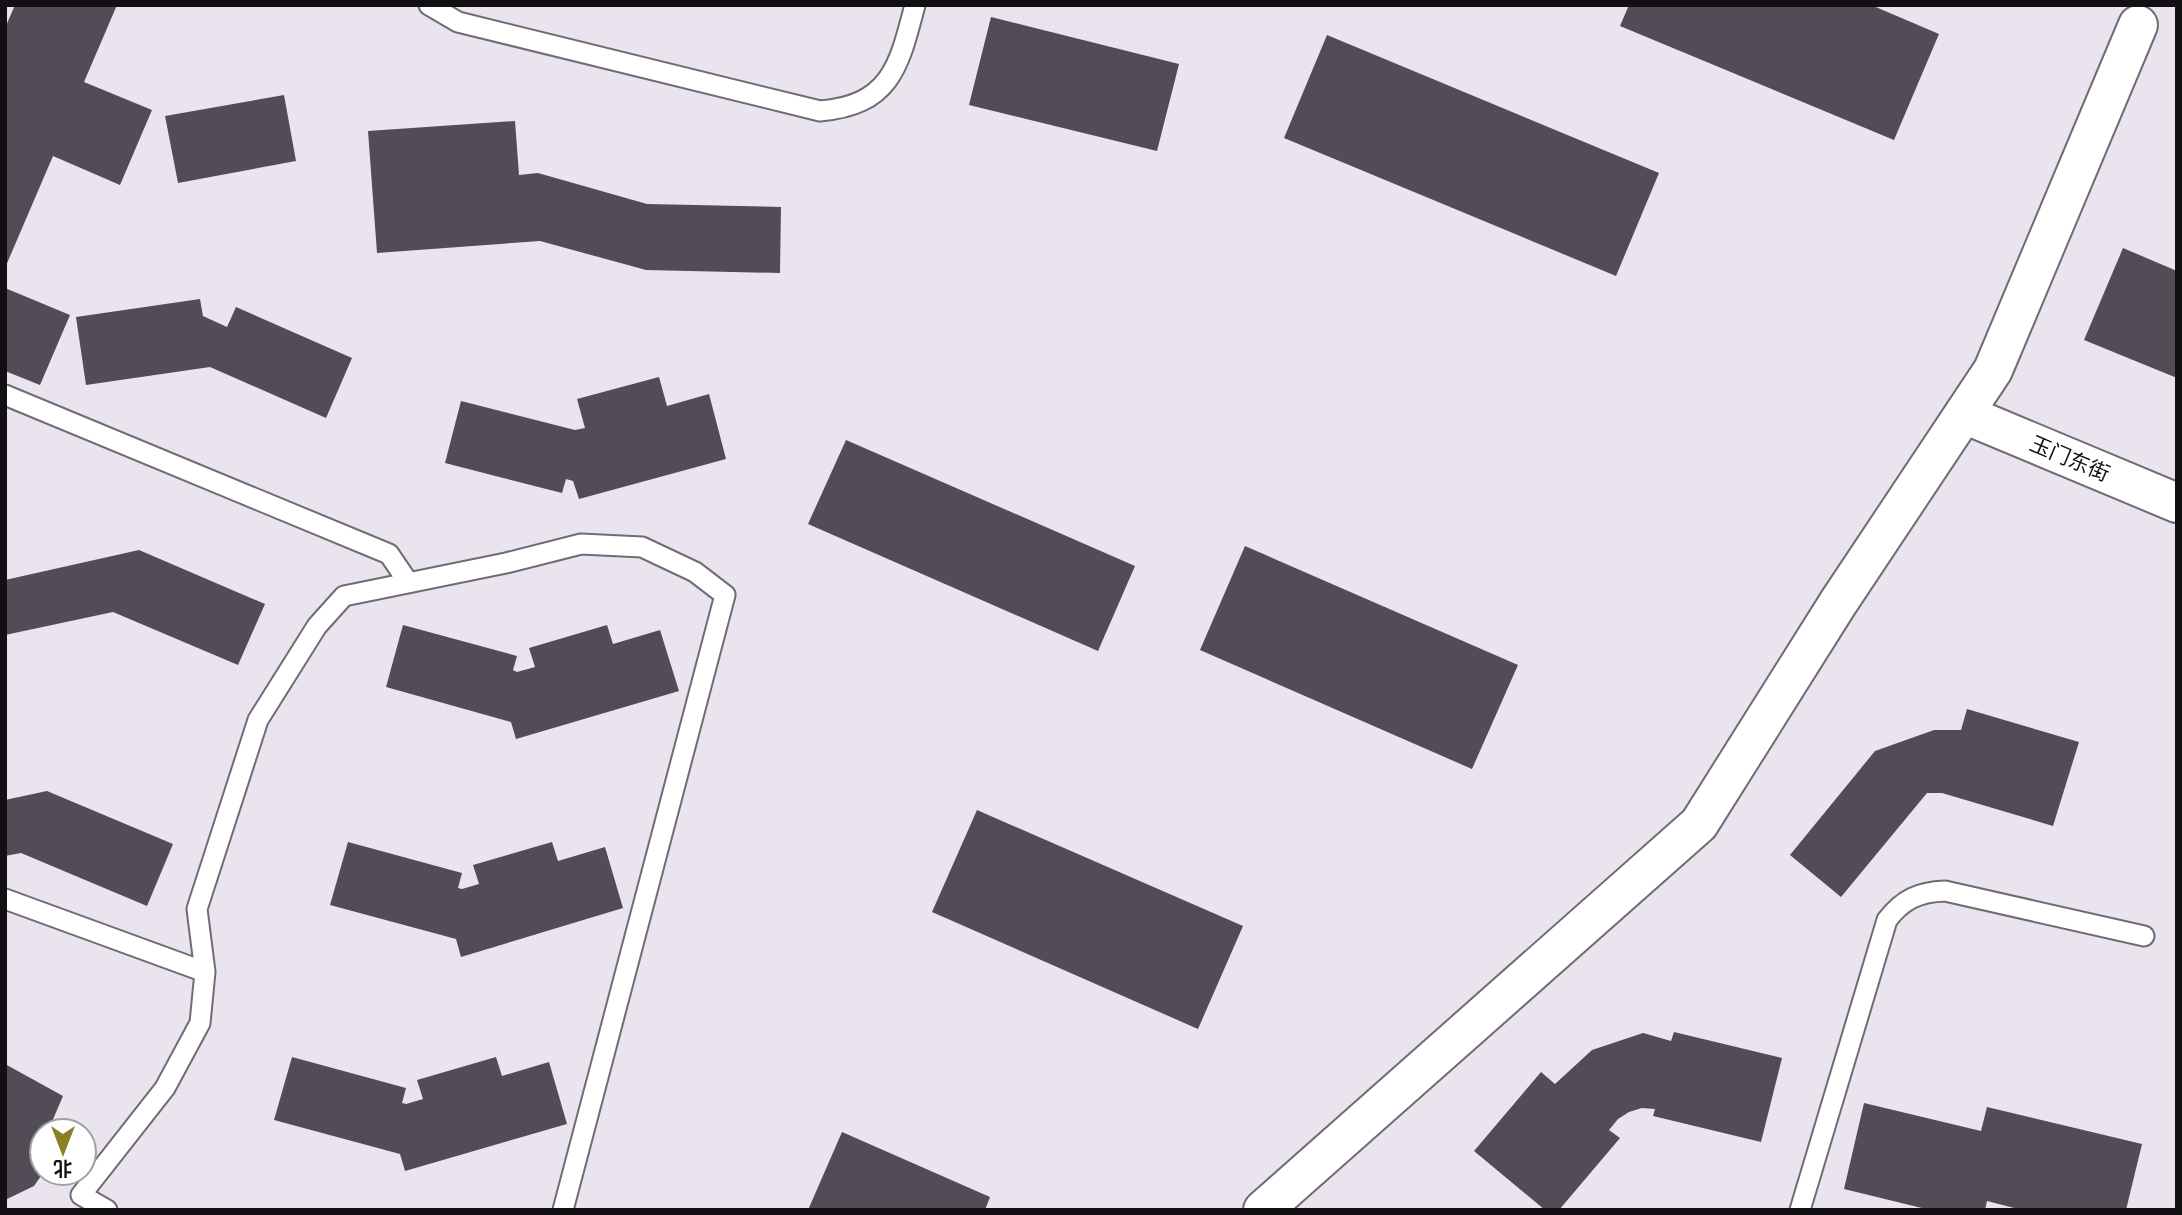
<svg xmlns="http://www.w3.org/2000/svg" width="2182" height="1215" font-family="Manrope,'Noto Sans SC',sans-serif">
  <rect width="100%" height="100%" fill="#eae4ef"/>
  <path fill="#514c55" d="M 15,5 L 117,5 L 84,82 L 152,110 L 120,185 L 53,156 L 5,268 L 5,28 Z
    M 1629,5 L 1871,5 L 1939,34 L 1894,140 L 1620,26 Z
    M 991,17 L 1179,64 L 1157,151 L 969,105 Z
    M 1327,35 L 1659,173 L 1616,276 L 1284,138 Z
    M 284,95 L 296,161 L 178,183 L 165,116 Z
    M 515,121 L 519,175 L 538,173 L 647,204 L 781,207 L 780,273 L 646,270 L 540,241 L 377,253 L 368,131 Z
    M 2123,248 L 2177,271 L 2177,378 L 2084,340 Z
    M 5,288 L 70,315 L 40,385 L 5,371 Z
    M 200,299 L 203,316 L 227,327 L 236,307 L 352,358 L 326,418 L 210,367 L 86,385 L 76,317 Z
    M 659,377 L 667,406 L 709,394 L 726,459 L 579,499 L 573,481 L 566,479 L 562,493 L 445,463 L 461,401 L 575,430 L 585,428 L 577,399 Z
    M 846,440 L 1135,566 L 1098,651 L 808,524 Z
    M 1245,546 L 1518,665 L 1472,769 L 1200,650 Z
    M 139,550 L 265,604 L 238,665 L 113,612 L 5,635 L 5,580 Z
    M 403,625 L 517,656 L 513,670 L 517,672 L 535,667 L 529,648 L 607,625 L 613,644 L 660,630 L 679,691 L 516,739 L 511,722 L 386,687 Z
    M 1967,709 L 2079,742 L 2053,826 L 1942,793 L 1927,793 L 1841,897 L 1790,855 L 1875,751 L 1934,730 L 1961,730 Z
    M 47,791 L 173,844 L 147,906 L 21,853 L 5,856 L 5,800 Z
    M 977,810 L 1243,926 L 1198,1029 L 932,912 Z
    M 348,842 L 462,873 L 458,888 L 462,889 L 479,884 L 473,865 L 552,842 L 558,861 L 605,847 L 623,908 L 461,957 L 456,939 L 330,905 Z
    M 1674,1032 L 1782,1058 L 1761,1142 L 1653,1116 L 1655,1109 L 1642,1108 L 1629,1112 L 1618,1119 L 1609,1130 L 1620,1138 L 1559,1210 L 1545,1210 L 1474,1151 L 1541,1072 L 1555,1084 L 1592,1050 L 1643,1033 L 1671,1041 Z
    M 292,1057 L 406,1088 L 402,1103 L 406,1104 L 423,1099 L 417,1080 L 496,1057 L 502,1076 L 549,1062 L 567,1124 L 405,1171 L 400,1154 L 274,1120 Z
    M 5,1064 L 63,1096 L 48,1131 L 42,1131 L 43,1173 L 34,1186 L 5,1200 Z
    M 1864,1103 L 1981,1131 L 1987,1107 L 2142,1144 L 2126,1210 L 2022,1210 L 1987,1201 L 1985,1210 L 1930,1210 L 1844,1189 Z
    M 842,1132 L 990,1197 L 985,1210 L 808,1210 Z"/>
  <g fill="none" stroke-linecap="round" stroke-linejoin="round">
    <g stroke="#706b74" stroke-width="23">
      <path id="service" d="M 429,5 L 458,22 L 820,111 C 891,105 899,66 915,5
        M 5,395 L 389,554 L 408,582
        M 5,899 L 205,972
        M 107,1210 L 81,1195 L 165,1088 L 200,1023 L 205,972 L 197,909 L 258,720 L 317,626 L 344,596 L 506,563 L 581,544 L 642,547 L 695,572 L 725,595 L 563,1210
        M 1800,1210 L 1887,920 C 1903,899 1919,892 1945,891 L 2144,936"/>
    </g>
    <g stroke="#706b74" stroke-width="42">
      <path id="minor" d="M 1263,1210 L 1699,824 L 1838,603 L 1993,370 L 2138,25"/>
    </g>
    <g stroke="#706b74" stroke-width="42">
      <path id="tertiary" d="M 1964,414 L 2177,503"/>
    </g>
    <use href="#service" stroke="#fff" stroke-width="19"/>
    <use href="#minor" stroke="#fff" stroke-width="38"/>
    <use href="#tertiary" stroke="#fff" stroke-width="38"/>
  </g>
  <g text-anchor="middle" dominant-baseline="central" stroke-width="7" stroke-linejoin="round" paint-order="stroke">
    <g font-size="21" fill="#121013" stroke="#fff">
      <text transform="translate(2070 458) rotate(23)">玉门东街</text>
    </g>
  </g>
  <rect width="2182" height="1215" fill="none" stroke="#121013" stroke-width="14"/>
  <g transform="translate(63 1152) rotate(180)"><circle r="33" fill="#ffffff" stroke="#a09fa1" stroke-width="2"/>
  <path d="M0-5L12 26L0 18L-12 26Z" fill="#8b7f26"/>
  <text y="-10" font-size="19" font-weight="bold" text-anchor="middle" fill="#121013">北</text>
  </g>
</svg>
